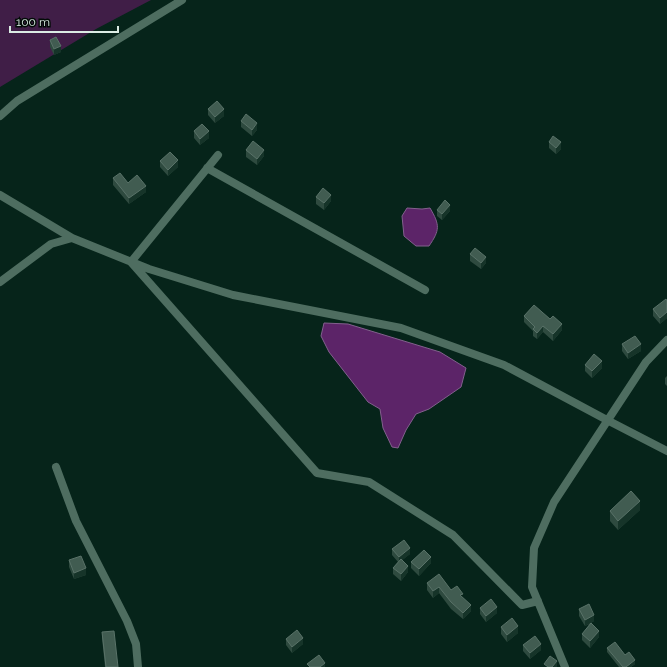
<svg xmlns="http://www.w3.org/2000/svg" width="667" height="667" font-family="Raleway,sans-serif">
  <rect width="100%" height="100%" fill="#06241a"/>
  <path fill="#401e47" d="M 0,0 L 151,0 L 96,29 L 0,87 Z"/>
  <path fill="#5c2468" stroke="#82608d" d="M 407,208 L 422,209 L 430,208 C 440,225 440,230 429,246 L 416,246 L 404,236 L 402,216 Z
    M 324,323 L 348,324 L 440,352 L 466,368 L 461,387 L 429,409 L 416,414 L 406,430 L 398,448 L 392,447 L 383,428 L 380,409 L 368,402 L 329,352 L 321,336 Z"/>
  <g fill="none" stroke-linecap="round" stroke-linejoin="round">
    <path stroke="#4e6d60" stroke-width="8" d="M 0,116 L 17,101 L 182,0
      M 218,155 L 131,262 L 317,473 L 369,482 L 453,535 L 522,605 L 538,601
      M 207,168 L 425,290
      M 0,195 L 72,238 L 149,269 L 233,295 L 401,328 L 504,365 L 607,420 L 667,451
      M 0,282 L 51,244 L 72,238
      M 56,467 L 76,521 L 127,621 L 136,644 L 138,667
      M 565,667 L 532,587 L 534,548 L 554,502 L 646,362 L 667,340"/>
  </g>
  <path fill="#2e4a3f" d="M 50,40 L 61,52 L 54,55 L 50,47 Z
    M 208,109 L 224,116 L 215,123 L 208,115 Z
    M 241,121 L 257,130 L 252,136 L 241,127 Z
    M 194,131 L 209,138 L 200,145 L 194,138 Z
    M 549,142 L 561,149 L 556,154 L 549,148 Z
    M 246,150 L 264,156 L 257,165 L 246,157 Z
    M 160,161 L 178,167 L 168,176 L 160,167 Z
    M 113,178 L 128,183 L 146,192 L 129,204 L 113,185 Z
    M 316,197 L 331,201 L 324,210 L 316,204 Z
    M 437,210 L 450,211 L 442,220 L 437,216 Z
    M 470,254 L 486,263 L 481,269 L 470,261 Z
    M 667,301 L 667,318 L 660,324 L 653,316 L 653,309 Z
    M 524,316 L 562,330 L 553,341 L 543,332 L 537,339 L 533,336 L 533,331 L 524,322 Z
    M 622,344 L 641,351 L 628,359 L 622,351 Z
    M 585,365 L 602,368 L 592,378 L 585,371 Z
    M 667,376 L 667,386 L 665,384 L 665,378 Z
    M 640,510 L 618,530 L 610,521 L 610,511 Z
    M 392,549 L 410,554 L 402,560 L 408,572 L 401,581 L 393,574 L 393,568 L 398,562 L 392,555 Z
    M 69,560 L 86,575 L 74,579 L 69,567 Z
    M 411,562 L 431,563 L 419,576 L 411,568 Z
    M 427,583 L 451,590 L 463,598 L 471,611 L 463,619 L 451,609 L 439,593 L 433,598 L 427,590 Z
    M 480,608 L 497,613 L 486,622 L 480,614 Z
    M 579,609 L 594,621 L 591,623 L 599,637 L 590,648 L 582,640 L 582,634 L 590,624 L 585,626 L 579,616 Z
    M 501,627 L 518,633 L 507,642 L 501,634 Z
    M 102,632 L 118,667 L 105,667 L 102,638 Z
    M 286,639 L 303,644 L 292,653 L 286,645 Z
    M 523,645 L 541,650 L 530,659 L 523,651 Z
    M 607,648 L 635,664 L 631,667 L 619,667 L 607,652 Z"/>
  <path fill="#163429" d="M 61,46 L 61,52 L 54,55 L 54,49 Z
    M 224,109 L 224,116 L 215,123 L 215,117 Z
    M 257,123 L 257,130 L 252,136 L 252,130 Z
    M 209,131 L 209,138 L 200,145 L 200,139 Z
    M 561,142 L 561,149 L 556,154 L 556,148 Z
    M 264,150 L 264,156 L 257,165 L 257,159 Z
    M 178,160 L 178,167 L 168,176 L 168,170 Z
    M 146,186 L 146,192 L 129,204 L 129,198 Z
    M 331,195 L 331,201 L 324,210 L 324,203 Z
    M 450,205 L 450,211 L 442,220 L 442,214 Z
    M 486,257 L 486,263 L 481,269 L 481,263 Z
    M 667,312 L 667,318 L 660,324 L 660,318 Z
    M 562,324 L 562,330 L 553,341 L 553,334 Z
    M 543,326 L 543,332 L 537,339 L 537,333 Z
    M 641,344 L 641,351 L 628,359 L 628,353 Z
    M 602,361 L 602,368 L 592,378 L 592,371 Z
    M 640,501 L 640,510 L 618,530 L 618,521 Z
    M 410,548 L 410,554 L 399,563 L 399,557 Z
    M 431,557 L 431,563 L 419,576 L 419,569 Z
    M 408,566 L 408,572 L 401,581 L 401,574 Z
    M 86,568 L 86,575 L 74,579 L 74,573 Z
    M 439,587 L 439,593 L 433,598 L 433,591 Z
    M 471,605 L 471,611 L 463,619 L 463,613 Z
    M 497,607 L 497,613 L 486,622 L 486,616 Z
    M 594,615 L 594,621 L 585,626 L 585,620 Z
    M 518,626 L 518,633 L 507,642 L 507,635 Z
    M 599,631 L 599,637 L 590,648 L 590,641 Z
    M 303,638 L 303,644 L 292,653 L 292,647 Z
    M 541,644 L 541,650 L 530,659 L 530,653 Z
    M 635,660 L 635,664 L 631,667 L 626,667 Z
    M 557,661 L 557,667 L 552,667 Z
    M 325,663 L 325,667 L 320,667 Z"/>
  <path fill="#415c51" stroke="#597268" d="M 56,37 L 61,46 L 54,49 L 50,40 Z
    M 217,101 L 224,109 L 215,117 L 208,109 Z
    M 246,114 L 257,123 L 252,130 L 241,121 Z
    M 202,124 L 209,131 L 200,139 L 194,131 Z
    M 553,136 L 561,142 L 556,148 L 549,142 Z
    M 253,141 L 264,150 L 257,159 L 246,150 Z
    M 170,152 L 178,160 L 168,170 L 160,161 Z
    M 120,173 L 128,183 L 137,175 L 146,186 L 129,198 L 113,178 Z
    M 323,188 L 331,195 L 324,203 L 316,197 Z
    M 445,200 L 450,205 L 442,214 L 437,210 Z
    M 475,248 L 486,257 L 481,263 L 470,254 Z
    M 666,299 L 667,301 L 667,312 L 660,318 L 653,309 Z
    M 534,305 L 550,319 L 553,316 L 562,324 L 553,334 L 543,326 L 537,333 L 533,329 L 535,327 L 524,316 Z
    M 635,336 L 641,344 L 628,353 L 622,344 Z
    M 594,354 L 602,361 L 592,371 L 585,365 Z
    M 631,491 L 640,501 L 618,521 L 610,511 Z
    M 404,540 L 410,548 L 399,557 L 392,549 Z
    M 424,550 L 431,557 L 419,569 L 411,562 Z
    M 81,556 L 86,568 L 74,573 L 69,560 Z
    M 401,559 L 408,566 L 401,574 L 393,568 Z
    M 439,574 L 451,590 L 457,586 L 463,594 L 460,595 L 471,605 L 463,613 L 451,602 L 439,587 L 433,591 L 427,583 Z
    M 491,599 L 497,607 L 486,616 L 480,608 Z
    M 589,604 L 594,615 L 585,620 L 579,609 Z
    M 512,618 L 518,626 L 507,635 L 501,627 Z
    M 591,623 L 599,631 L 590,641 L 582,634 Z
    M 297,630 L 303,638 L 292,647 L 286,639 Z
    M 114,631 L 118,667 L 106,667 L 102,632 Z
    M 535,636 L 541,644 L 530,653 L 523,645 Z
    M 615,642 L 625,655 L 629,652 L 635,660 L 626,667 L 623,667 L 607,648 Z
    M 319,655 L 325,663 L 320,667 L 310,667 L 307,664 Z
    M 550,656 L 557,661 L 552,667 L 548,667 L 544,664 Z"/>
  <path d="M10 26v6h108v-6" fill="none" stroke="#dbece4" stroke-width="2"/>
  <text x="16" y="26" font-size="12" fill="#dbece4" stroke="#020b07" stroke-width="3" paint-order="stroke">100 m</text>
</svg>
